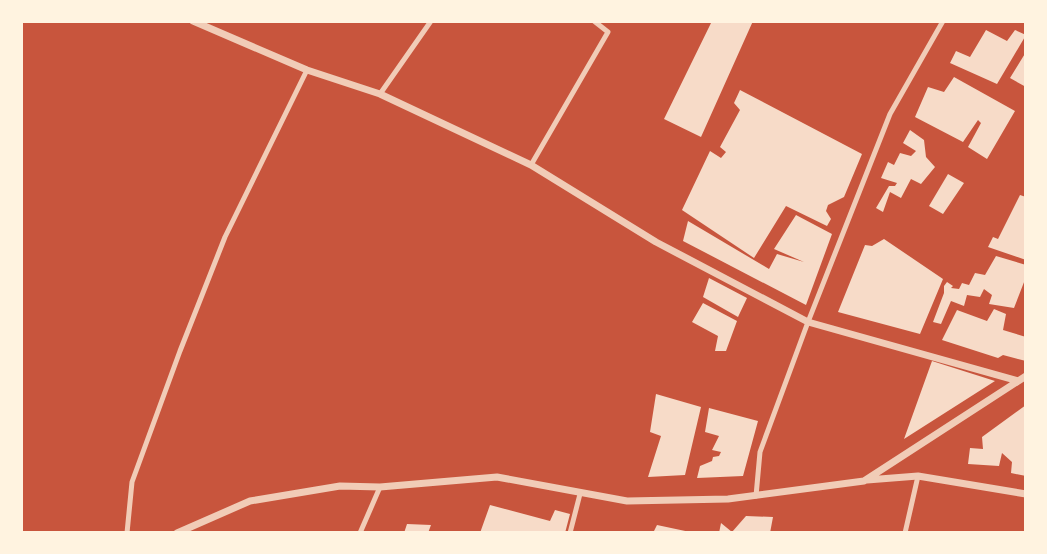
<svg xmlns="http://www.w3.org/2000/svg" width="1047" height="554" font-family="Montserrat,sans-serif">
  <rect width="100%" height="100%" fill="#c8553d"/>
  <path fill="#f7dbc8" d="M 712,21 L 753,21 L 701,137 L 664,119 Z
    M 986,30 L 1007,41 L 1015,30 L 1026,35 L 997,84 L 950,63 L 956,51 L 970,57 Z
    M 1026,52 L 1026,87 L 1010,78 Z
    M 954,77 L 1015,111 L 987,159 L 968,147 L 981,123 L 978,120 L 963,142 L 915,117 L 928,87 L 944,92 Z
    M 740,90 L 862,154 L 844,197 L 828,205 L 826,211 L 831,219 L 827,226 L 786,206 L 754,258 L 682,210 L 710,151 L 721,158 L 726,152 L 720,147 L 740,110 L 734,103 Z
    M 910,130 L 924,140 L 926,157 L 935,167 L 921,184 L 911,179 L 901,198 L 890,192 L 883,212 L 876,208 L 889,186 L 895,186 L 897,183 L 881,178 L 888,162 L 894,165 L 900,153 L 911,156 L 916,151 L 903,143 Z
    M 948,174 L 964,183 L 943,214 L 929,206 Z
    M 1020,195 L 1026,197 L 1026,260 L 988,247 L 993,237 L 998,239 Z
    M 796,215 L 832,234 L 806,305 L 683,241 L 688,221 L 769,269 L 777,254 L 804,262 L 774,249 Z
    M 884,239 L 943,279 L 920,334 L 838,312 L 865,245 L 872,246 Z
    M 996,256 L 1026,265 L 1026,277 L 1014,308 L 989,304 L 992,295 L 984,289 L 980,297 L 967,295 L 964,306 L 951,301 L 941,324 L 933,322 L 944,293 L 944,286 L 947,282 L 953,286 L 951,288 L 959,289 L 962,283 L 969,285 L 975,273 L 985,275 Z
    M 709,278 L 747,298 L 738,317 L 703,297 Z
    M 703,303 L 737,321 L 726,351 L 715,351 L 718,336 L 692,322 Z
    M 994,309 L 1006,314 L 1003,330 L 1026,337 L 1026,361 L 1003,355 L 998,358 L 942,340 L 957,310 L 987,321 Z
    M 932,361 L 995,381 L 904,439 Z
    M 656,394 L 701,407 L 685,475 L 648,477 L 661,436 L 650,432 Z
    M 1026,405 L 1026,476 L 1011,473 L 1012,462 L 1002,453 L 999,466 L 968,464 L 970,448 L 983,449 L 982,437 Z
    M 709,408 L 758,421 L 743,476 L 697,478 L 700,466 L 712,461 L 713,457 L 719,456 L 721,452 L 712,450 L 719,436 L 705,432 Z
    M 490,505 L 550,521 L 555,510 L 570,514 L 565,533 L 480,533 Z
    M 746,516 L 773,517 L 770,533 L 719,533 L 721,523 L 732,532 Z
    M 407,524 L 431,525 L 428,533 L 404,533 Z
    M 657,525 L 690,532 L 690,533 L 653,533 Z"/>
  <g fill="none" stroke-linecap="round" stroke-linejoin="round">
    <path stroke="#f1ccb7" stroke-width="5" d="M 380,94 L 431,21
      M 531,165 L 608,32 L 594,21
      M 756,496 L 760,452 L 808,322 L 890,114 L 943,21
      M 127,533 L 132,482 L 180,351 L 225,237 L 307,70
      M 360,533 L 380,487
      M 570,533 L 580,494
      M 905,533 L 918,476"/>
    <path stroke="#f1ccb7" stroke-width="7" d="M 193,21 L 307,70 L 380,94 L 531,165 L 656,242 L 808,322 L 1018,381
      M 867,480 L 918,476 L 1026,494
      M 177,533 L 250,501 L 340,486 L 380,487 L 497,477 L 627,501 L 728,499 L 864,481 L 1026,376"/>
  </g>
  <rect width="1047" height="554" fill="none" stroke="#fff3e0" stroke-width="46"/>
</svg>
